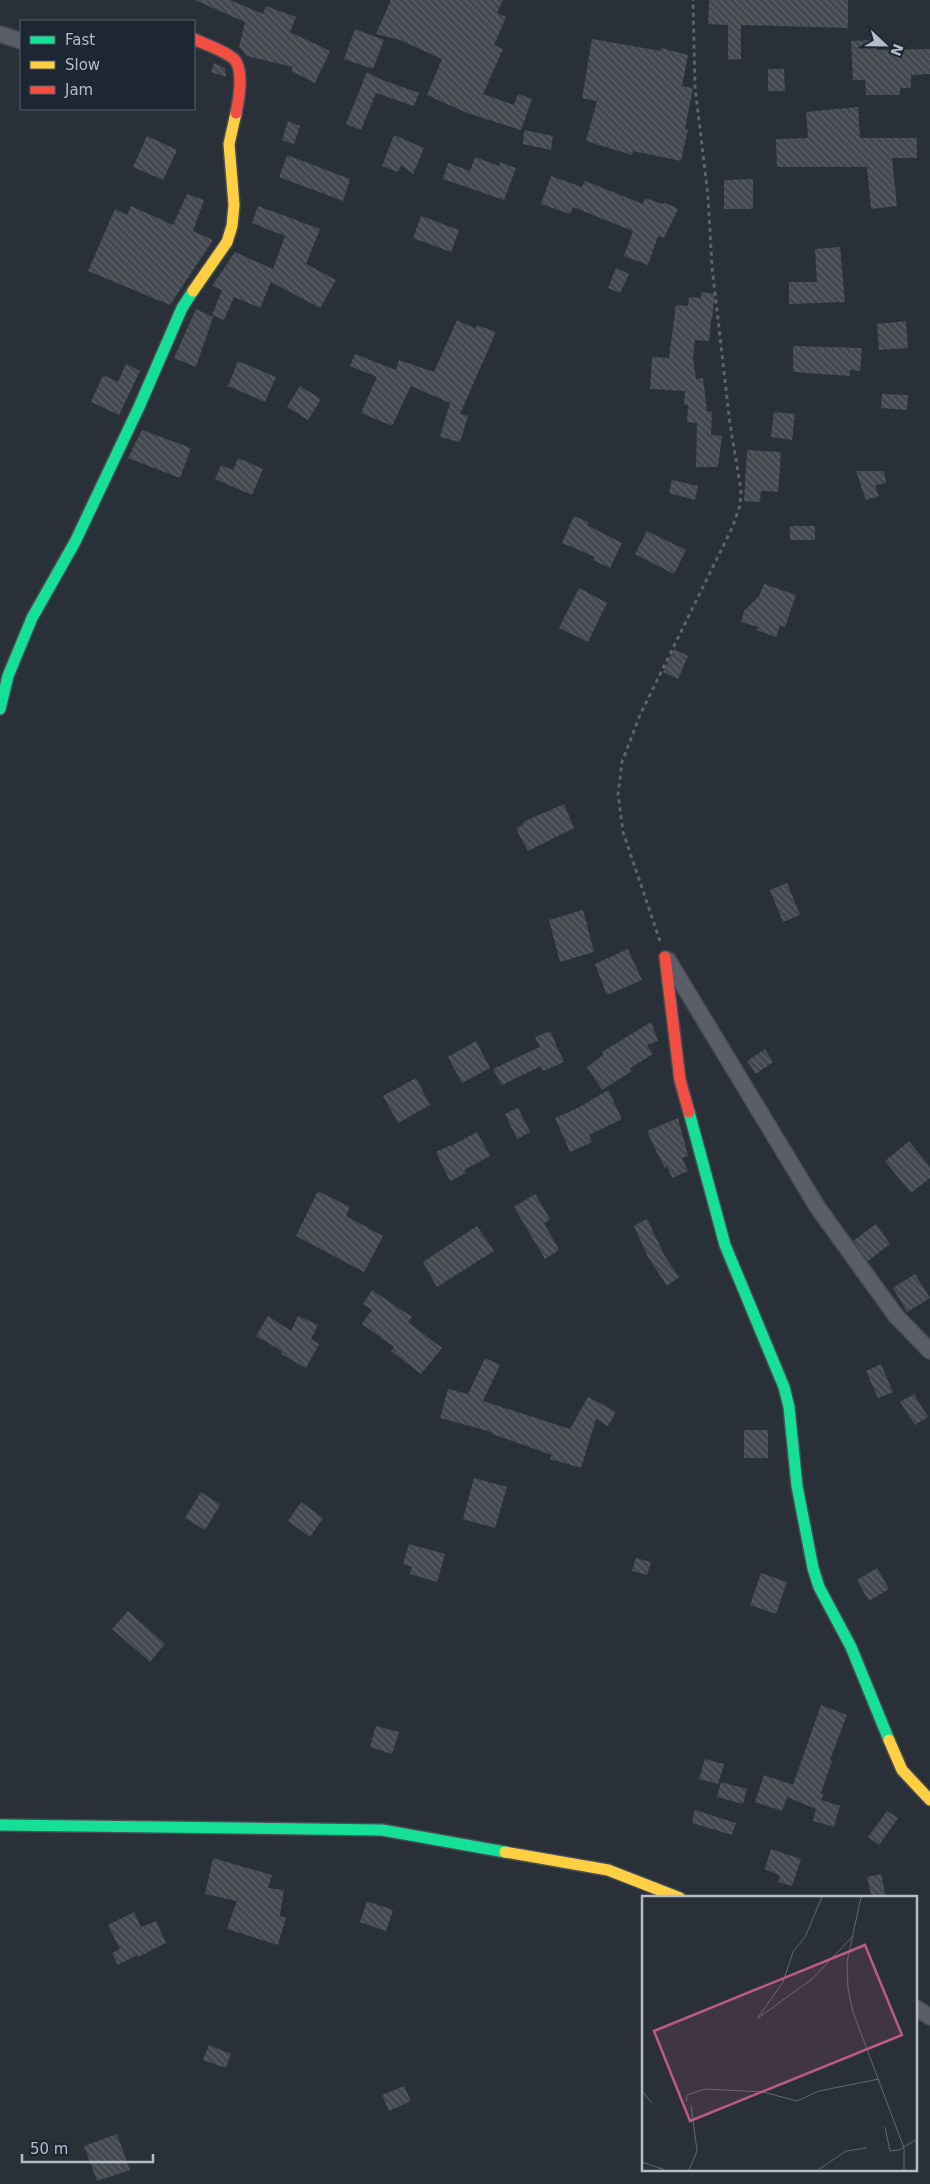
<svg xmlns="http://www.w3.org/2000/svg" width="930" height="2184" font-family="'DejaVu Sans',sans-serif">
  <defs>
    <pattern id="building-back-hatch" width="6" height="6" patternUnits="userSpaceOnUse" patternTransform="scale(1.25)"><rect width="6" height="6" fill="#444950"/><path d="M-1 5l2 2M0 0l6 6M5-1l2 2" fill="none" stroke="#5d6168"/></pattern>
  </defs>
  <rect width="100%" height="100%" fill="#2a3038"/>
  <path fill="url(#building-back-hatch)" d="M 195,0 L 230,0 L 263,14 L 266,6 L 296,17 L 290,32 L 330,51 L 315,83 L 291,71 L 293,67 L 247,56 L 239,47 L 245,22 Z
    M 391,0 L 503,0 L 497,13 L 506,17 L 494,45 L 503,49 L 483,94 L 514,105 L 518,94 L 532,99 L 521,130 L 467,113 L 427,95 L 442,59 L 400,40 L 376,34 Z
    M 709,0 L 848,0 L 848,28 L 741,25 L 741,59 L 728,60 L 728,25 L 708,24 Z
    M 355,29 L 384,40 L 373,69 L 344,59 Z
    M 592,39 L 661,51 L 661,48 L 688,55 L 682,86 L 693,88 L 685,129 L 688,129 L 681,161 L 633,151 L 632,155 L 586,141 L 597,101 L 582,98 Z
    M 876,40 L 877,50 L 930,49 L 930,74 L 911,75 L 911,88 L 900,88 L 900,95 L 866,95 L 865,80 L 853,80 L 851,41 Z
    M 214,63 L 225,68 L 226,77 L 211,72 Z
    M 768,69 L 784,69 L 785,91 L 768,91 Z
    M 367,72 L 382,80 L 419,93 L 414,106 L 376,93 L 361,130 L 346,124 Z
    M 858,107 L 860,138 L 917,138 L 917,158 L 892,158 L 897,206 L 871,209 L 867,167 L 777,167 L 776,139 L 808,138 L 806,112 Z
    M 288,121 L 300,126 L 294,144 L 282,140 Z
    M 524,130 L 553,136 L 551,150 L 523,144 Z
    M 394,135 L 424,148 L 413,174 L 401,165 L 398,172 L 382,166 Z
    M 147,136 L 177,150 L 163,180 L 133,167 Z
    M 287,155 L 350,179 L 343,201 L 279,177 Z
    M 475,157 L 499,166 L 500,162 L 516,168 L 504,200 L 443,179 L 448,163 L 470,171 Z
    M 551,176 L 582,187 L 585,181 L 643,204 L 645,198 L 663,204 L 664,202 L 678,209 L 664,238 L 658,236 L 648,265 L 624,256 L 633,231 L 573,207 L 570,214 L 541,204 Z
    M 753,179 L 753,209 L 724,209 L 724,180 Z
    M 187,194 L 204,200 L 193,231 L 213,240 L 170,305 L 88,271 L 115,209 L 127,215 L 131,206 L 173,225 Z
    M 258,206 L 320,229 L 306,264 L 336,280 L 320,308 L 271,282 L 260,308 L 234,297 L 224,320 L 212,315 L 222,290 L 212,286 L 235,252 L 273,269 L 285,236 L 252,223 Z
    M 421,216 L 459,230 L 451,252 L 413,238 Z
    M 840,247 L 845,302 L 789,304 L 789,282 L 817,282 L 815,249 Z
    M 616,268 L 629,274 L 620,293 L 608,288 Z
    M 701,292 L 715,294 L 712,319 L 711,319 L 709,341 L 695,340 L 693,359 L 696,379 L 703,378 L 707,411 L 712,412 L 711,435 L 722,436 L 718,467 L 696,467 L 697,423 L 687,422 L 688,405 L 684,405 L 685,391 L 650,389 L 652,357 L 669,358 L 676,305 L 688,306 L 689,297 L 701,298 Z
    M 196,309 L 213,317 L 196,367 L 174,358 Z
    M 457,320 L 476,329 L 477,325 L 496,332 L 460,414 L 468,416 L 460,442 L 440,437 L 450,403 L 411,386 L 392,426 L 361,413 L 377,377 L 350,366 L 355,354 L 396,370 L 399,360 L 434,372 Z
    M 906,321 L 908,348 L 879,350 L 877,324 Z
    M 793,346 L 862,348 L 860,371 L 850,370 L 850,376 L 793,372 Z
    M 238,361 L 276,377 L 265,402 L 228,386 Z
    M 126,364 L 140,371 L 119,415 L 91,402 L 103,375 L 118,382 Z
    M 300,386 L 321,399 L 308,420 L 287,407 Z
    M 882,394 L 908,395 L 907,410 L 881,408 Z
    M 774,412 L 795,414 L 792,440 L 771,437 Z
    M 142,430 L 191,448 L 180,478 L 128,458 Z
    M 747,450 L 781,452 L 778,492 L 761,491 L 760,502 L 744,501 Z
    M 238,458 L 263,469 L 252,495 L 215,479 L 221,465 L 233,470 Z
    M 856,471 L 884,471 L 886,483 L 875,485 L 879,496 L 866,500 Z
    M 672,480 L 698,486 L 695,500 L 669,493 Z
    M 574,516 L 588,522 L 587,525 L 622,543 L 610,568 L 593,560 L 595,557 L 562,543 Z
    M 790,526 L 815,526 L 815,540 L 790,540 Z
    M 647,531 L 686,550 L 674,574 L 635,554 Z
    M 764,584 L 796,595 L 785,627 L 780,625 L 776,637 L 756,630 L 758,627 L 741,622 L 744,611 L 759,596 Z
    M 579,588 L 607,603 L 588,642 L 559,628 Z
    M 674,649 L 688,656 L 678,679 L 663,672 Z
    M 564,804 L 574,828 L 528,851 L 516,829 L 524,824 L 523,822 Z
    M 787,883 L 800,915 L 783,922 L 770,890 Z
    M 583,910 L 594,952 L 560,962 L 549,920 Z
    M 628,949 L 642,980 L 607,995 L 595,964 Z
    M 651,1022 L 658,1041 L 647,1045 L 653,1054 L 630,1068 L 632,1071 L 602,1090 L 587,1067 L 603,1055 L 602,1052 Z
    M 550,1031 L 564,1062 L 543,1071 L 541,1066 L 502,1085 L 493,1069 L 540,1047 L 535,1037 Z
    M 476,1041 L 490,1068 L 462,1083 L 448,1057 Z
    M 765,1049 L 773,1062 L 756,1074 L 747,1061 Z
    M 416,1078 L 430,1105 L 398,1123 L 383,1096 Z
    M 608,1090 L 622,1119 L 589,1135 L 592,1142 L 570,1152 L 555,1118 L 578,1108 Z
    M 518,1108 L 530,1132 L 517,1139 L 505,1114 Z
    M 678,1118 L 688,1156 L 682,1158 L 688,1171 L 672,1178 L 667,1166 L 665,1168 L 656,1151 L 647,1131 Z
    M 477,1132 L 490,1156 L 464,1170 L 466,1173 L 450,1181 L 436,1152 L 451,1145 L 451,1146 Z
    M 909,1141 L 930,1167 L 930,1178 L 911,1193 L 885,1161 Z
    M 318,1191 L 350,1207 L 346,1216 L 383,1236 L 364,1272 L 296,1236 Z
    M 535,1194 L 550,1219 L 544,1223 L 559,1250 L 545,1259 L 514,1207 Z
    M 647,1219 L 666,1258 L 679,1277 L 667,1286 L 648,1257 L 634,1226 Z
    M 876,1224 L 890,1244 L 868,1261 L 853,1241 Z
    M 477,1226 L 494,1251 L 437,1287 L 423,1262 Z
    M 915,1274 L 930,1298 L 907,1312 L 893,1288 Z
    M 372,1290 L 412,1317 L 408,1322 L 442,1348 L 421,1374 L 391,1351 L 394,1347 L 362,1324 L 372,1310 L 363,1304 Z
    M 268,1316 L 291,1331 L 298,1316 L 318,1325 L 311,1339 L 319,1344 L 306,1368 L 281,1354 L 282,1351 L 256,1336 Z
    M 485,1358 L 500,1365 L 483,1401 L 570,1429 L 588,1397 L 616,1412 L 608,1426 L 596,1419 L 581,1468 L 550,1459 L 552,1455 L 492,1434 L 492,1432 L 440,1418 L 448,1389 L 468,1394 Z
    M 881,1364 L 893,1392 L 878,1398 L 866,1371 Z
    M 914,1394 L 928,1417 L 915,1425 L 900,1402 Z
    M 744,1430 L 768,1430 L 768,1458 L 744,1458 Z
    M 474,1478 L 507,1487 L 495,1528 L 463,1519 Z
    M 201,1492 L 220,1505 L 205,1530 L 185,1518 Z
    M 301,1502 L 323,1518 L 310,1537 L 288,1521 Z
    M 409,1544 L 445,1554 L 437,1582 L 410,1574 L 412,1567 L 403,1564 Z
    M 636,1558 L 651,1562 L 647,1575 L 632,1571 Z
    M 877,1568 L 889,1589 L 869,1601 L 857,1580 Z
    M 761,1573 L 787,1582 L 776,1614 L 750,1605 Z
    M 128,1611 L 165,1644 L 150,1662 L 112,1629 Z
    M 821,1705 L 847,1715 L 830,1760 L 832,1761 L 821,1793 L 824,1794 L 821,1800 L 840,1806 L 834,1827 L 813,1821 L 816,1809 L 787,1797 L 782,1811 L 755,1802 L 764,1775 L 793,1785 Z
    M 376,1726 L 399,1732 L 392,1754 L 370,1747 Z
    M 705,1759 L 724,1764 L 718,1784 L 699,1779 Z
    M 721,1782 L 747,1789 L 743,1804 L 717,1797 Z
    M 695,1810 L 736,1823 L 732,1835 L 692,1823 Z
    M 887,1811 L 898,1818 L 879,1845 L 868,1837 Z
    M 771,1849 L 801,1859 L 792,1886 L 778,1882 L 780,1876 L 765,1869 Z
    M 213,1858 L 272,1875 L 268,1888 L 284,1890 L 280,1916 L 286,1918 L 278,1945 L 227,1929 L 237,1901 L 205,1894 Z
    M 881,1874 L 886,1898 L 872,1898 L 867,1877 Z
    M 367,1901 L 393,1910 L 386,1931 L 360,1922 Z
    M 134,1912 L 141,1927 L 156,1921 L 166,1943 L 138,1957 L 137,1955 L 118,1965 L 112,1953 L 120,1949 L 108,1925 Z
    M 209,2045 L 231,2054 L 226,2068 L 203,2060 Z
    M 404,2086 L 411,2101 L 389,2111 L 382,2095 Z
    M 117,2134 L 130,2170 L 97,2181 L 84,2146 Z"/>
  <g fill="none" stroke-linecap="round" stroke-linejoin="round">
    <g stroke="#484c53" stroke-width="18">
      <path id="street" d="M 0,34 L 21,41
        M 668,960 L 818,1208 L 896,1316 L 930,1351
        M 916,2008 L 930,2017"/>
    </g>
    <g stroke="#484c53" stroke-width="14">
      <path id="fast" d="M 0,709 L 8,676 L 32,618 L 75,542 L 139,407 L 182,308 L 193,291
        M 689,1112 L 725,1245 L 784,1387 L 789,1407 L 797,1486 L 813,1568 L 819,1587 L 851,1647 L 889,1740
        M 0,1825 L 382,1830 L 505,1852"/>
    </g>
    <g stroke="#484c53" stroke-width="14">
      <path id="slow" d="M 193,291 L 227,242 L 232,226 L 234,205 L 229,144 L 236,113
        M 889,1740 L 902,1770 L 930,1800
        M 505,1852 L 608,1870 L 680,1898"/>
    </g>
    <g stroke="#484c53" stroke-width="14">
      <path id="jam" d="M 194,39 C 206,45 224,50 234,59 C 244,69 239,101 236,113
        M 665,957 L 680,1080 L 689,1112"/>
    </g>
    <path stroke="#5d636a" stroke-width="3" stroke-dasharray="4 4" stroke-linecap="butt" d="M 660,941 L 623,832 L 618,794 L 622,762 L 640,715 L 733,526 L 740,505 L 741,490 L 730,424 L 712,267 L 708,196 L 695,87 L 693,0"/>
    <use href="#street" stroke="#5a5e66" stroke-width="15"/>
    <use href="#fast" stroke="#16e098" stroke-width="11"/>
    <use href="#slow" stroke="#ffcf43" stroke-width="11"/>
    <use href="#jam" stroke="#f24e42" stroke-width="11"/>
  </g>
  <g transform="translate(642 1896)">
    <rect width="275" height="275" fill="#2a3038"/>
    <path fill="none" stroke="#616872" stroke-width="1" d="M 219,1 L 205,66 L 206,93 L 211,116 L 262,252 L 262,274M 116,122 L 170,83 L 210,41M 115,123 L 141,86 L 151,56 L 163,41 L 180,1M 0,195 L 10,207M 44,206 L 45,199 L 63,193 L 121,196 L 155,205 L 177,195 L 237,183M 243,231 L 248,255 L 257,254 L 275,243M 0,266 L 23,274M 47,274 L 55,255 L 49,209M 176,274 L 204,255 L 225,252"/>
    <path fill="#bc5a87" fill-opacity="0.15" stroke="#bc5a87" stroke-width="2.5" d="M 223,49 L 260,139 L 48,225 L 12,135 Z"/>
    <rect width="275" height="275" fill="none" stroke="#b4bcc9" stroke-width="2.5"/>
  </g>
  <rect x="20" y="20" width="175" height="90" fill="#1d2633" stroke="#59626f"/>
  <rect x="30" y="36" width="25" height="8" fill="#16e098" stroke="#59626f"/>
  <text x="65" y="45" font-size="15" fill="#b4bcc9">Fast</text>
  <rect x="30" y="61" width="25" height="8" fill="#ffcf43" stroke="#59626f"/>
  <text x="65" y="70" font-size="15" fill="#b4bcc9">Slow</text>
  <rect x="30" y="86" width="25" height="8" fill="#f24e42" stroke="#59626f"/>
  <text x="65" y="95" font-size="15" fill="#b4bcc9">Jam</text>
  <g transform="translate(885 45) rotate(112)" stroke="#1d2633" stroke-width="4" paint-order="stroke">
  <path d="M0-4L9 19L0 12L-9 19Z" fill="#b4bcc9"/>
  <text y="-8" font-size="14" font-weight="bold" text-anchor="middle" fill="#b4bcc9">N</text>
  </g>
  <path d="M22 2154v8h131v-8" fill="none" stroke="#b4bcc9" stroke-width="2.5"/>
  <text x="30" y="2154" font-size="15" fill="#b4bcc9" stroke="#1d2633" stroke-width="4" paint-order="stroke">50 m</text>
</svg>
